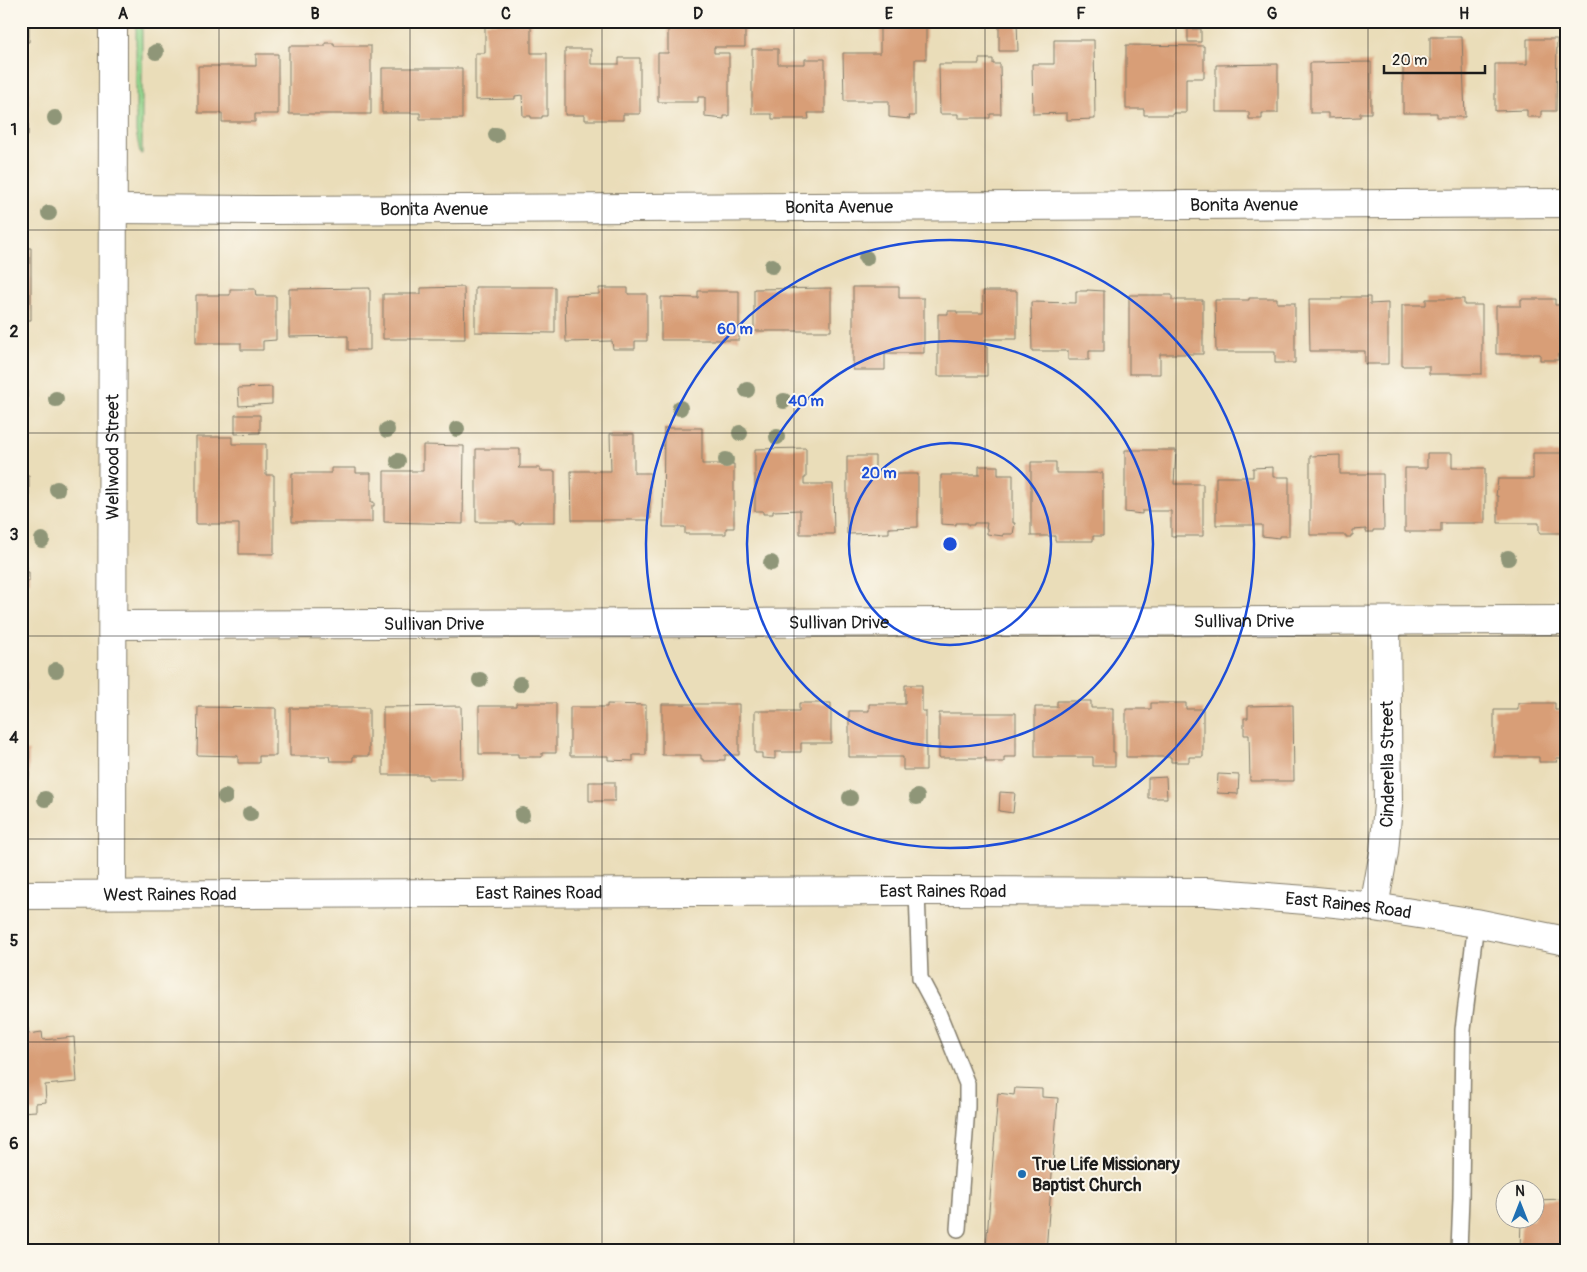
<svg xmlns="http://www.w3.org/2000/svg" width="1587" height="1272" font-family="Pangolin,sans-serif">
  <rect width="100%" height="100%" fill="#fbf7ec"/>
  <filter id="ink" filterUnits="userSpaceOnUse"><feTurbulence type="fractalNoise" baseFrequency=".02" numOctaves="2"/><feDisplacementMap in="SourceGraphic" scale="10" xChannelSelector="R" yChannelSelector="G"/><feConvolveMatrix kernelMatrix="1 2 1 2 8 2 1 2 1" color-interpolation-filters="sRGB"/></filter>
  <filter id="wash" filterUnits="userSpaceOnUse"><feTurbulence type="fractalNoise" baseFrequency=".0096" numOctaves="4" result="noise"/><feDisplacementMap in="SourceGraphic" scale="20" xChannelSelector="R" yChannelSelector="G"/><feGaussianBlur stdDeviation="1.12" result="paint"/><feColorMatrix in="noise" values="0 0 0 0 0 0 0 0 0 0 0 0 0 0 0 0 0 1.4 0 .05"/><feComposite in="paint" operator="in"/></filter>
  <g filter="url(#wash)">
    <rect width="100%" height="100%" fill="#eaddb9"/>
    <path fill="#92d48b" stroke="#577854" d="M 136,21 L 142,21 L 142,154 L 140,153 L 136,132 Z"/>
    <g id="blocks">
      <path fill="#d89e77" d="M 21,21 L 29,21 L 29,42 L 21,42 Z
        M 999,21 L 1017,21 L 1018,51 L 999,51 Z
        M 485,23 L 531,23 L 531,53 L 547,53 L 547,116 L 542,116 L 542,118 L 531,118 L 531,116 L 523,116 L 522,95 L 515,96 L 515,99 L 475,100 L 475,53 L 485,53 Z
        M 745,24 L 745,47 L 714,47 L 714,53 L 729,53 L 729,116 L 724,116 L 724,119 L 705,117 L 705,97 L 698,97 L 698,102 L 658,102 L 658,53 L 668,53 L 668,25 Z
        M 880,27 L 926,27 L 926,59 L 915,59 L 915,116 L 909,116 L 910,119 L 889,117 L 889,101 L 844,101 L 843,53 L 880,53 Z
        M 1188,29 L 1201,29 L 1201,42 L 1188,42 Z
        M 1430,37 L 1462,37 L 1465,117 L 1437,117 L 1437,113 L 1403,113 L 1403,61 L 1430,61 Z
        M 1527,39 L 1557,39 L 1556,111 L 1541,111 L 1541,117 L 1527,117 L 1527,110 L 1495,111 L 1495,64 L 1527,64 Z
        M 1054,40 L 1094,40 L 1095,119 L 1067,120 L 1067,113 L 1033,114 L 1032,64 L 1054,64 Z
        M 325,43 L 334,43 L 334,46 L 371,46 L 371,114 L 289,114 L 289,46 L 325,46 Z
        M 1126,45 L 1204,46 L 1204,78 L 1186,78 L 1186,113 L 1173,113 L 1173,115 L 1144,115 L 1144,109 L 1126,109 Z
        M 565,49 L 591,49 L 591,64 L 619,64 L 619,58 L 640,58 L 640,114 L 623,114 L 623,120 L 585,120 L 585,115 L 565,115 Z
        M 752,49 L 778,49 L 778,64 L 805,64 L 805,59 L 825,59 L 825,113 L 808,113 L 809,119 L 772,119 L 772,114 L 752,114 Z
        M 256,54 L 278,54 L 278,114 L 255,114 L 255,122 L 222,122 L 222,113 L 198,113 L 198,66 L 256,66 Z
        M 979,59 L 993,59 L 993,64 L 1000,64 L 1001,114 L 990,114 L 990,118 L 958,118 L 958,114 L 940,114 L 939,64 L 979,64 Z
        M 1371,62 L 1371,113 L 1360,113 L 1360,117 L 1328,118 L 1328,113 L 1310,113 L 1310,63 Z
        M 1278,64 L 1278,113 L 1262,113 L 1262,119 L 1249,119 L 1249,112 L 1216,112 L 1216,65 Z
        M 382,68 L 462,68 L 462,119 L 420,119 L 420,113 L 382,113 Z
        M 21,90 L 29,90 L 28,136 L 21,136 Z
        M 21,193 L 27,193 L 27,227 L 21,227 Z
        M 21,248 L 31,248 L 31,320 L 21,320 Z
        M 464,287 L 465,339 L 383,339 L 383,294 L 421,294 L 421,288 Z
        M 475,287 L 555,287 L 555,333 L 475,332 Z
        M 853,287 L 899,287 L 899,298 L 924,298 L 924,353 L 885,353 L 885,370 L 853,370 Z
        M 370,288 L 370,350 L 348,350 L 348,336 L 289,337 L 289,289 Z
        M 599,288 L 628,288 L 628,294 L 647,294 L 647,341 L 635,341 L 635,349 L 613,349 L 612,341 L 566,342 L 565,295 L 599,294 Z
        M 831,288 L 831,331 L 754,331 L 754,289 Z
        M 230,289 L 255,289 L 256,296 L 276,296 L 276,340 L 263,341 L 263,350 L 241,350 L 241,343 L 196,343 L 196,295 L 230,295 Z
        M 1087,290 L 1104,291 L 1104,351 L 1089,351 L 1089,360 L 1068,360 L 1068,351 L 1032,351 L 1031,302 L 1076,303 L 1076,291 L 1087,291 Z
        M 698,291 L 739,291 L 739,340 L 661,340 L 661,297 L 698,298 Z
        M 983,291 L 1017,291 L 1017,339 L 985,339 L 985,347 L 987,347 L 987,376 L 938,376 L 938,314 L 948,314 L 948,311 L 957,311 L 957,313 L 983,313 Z
        M 1129,295 L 1172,295 L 1172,300 L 1203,300 L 1203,354 L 1160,354 L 1160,374 L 1129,374 Z
        M 1342,297 L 1370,297 L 1370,304 L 1388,303 L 1388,364 L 1365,364 L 1365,351 L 1310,351 L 1309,299 L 1342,299 Z
        M 1249,298 L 1277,298 L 1277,303 L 1295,303 L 1295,363 L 1275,363 L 1275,352 L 1216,352 L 1215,300 L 1249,300 Z
        M 1426,299 L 1464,299 L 1464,305 L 1482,305 L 1482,374 L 1429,374 L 1429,366 L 1402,366 L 1402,305 L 1426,305 Z
        M 1521,299 L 1555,299 L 1555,305 L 1566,305 L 1566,354 L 1558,354 L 1558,360 L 1540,360 L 1540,354 L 1496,354 L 1496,306 L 1521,306 Z
        M 21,378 L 27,378 L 27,415 L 21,415 Z
        M 272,387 L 272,404 L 239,406 L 238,388 Z
        M 235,415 L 260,415 L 260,433 L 235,434 Z
        M 664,428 L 702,428 L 702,464 L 734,464 L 734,528 L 726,528 L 726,534 L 685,534 L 685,527 L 663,527 Z
        M 610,434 L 634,434 L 634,473 L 650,473 L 650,520 L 572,520 L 571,471 L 611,471 Z
        M 196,437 L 232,437 L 232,444 L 266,444 L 266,475 L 274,475 L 274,554 L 239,554 L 239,524 L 196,524 Z
        M 423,445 L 464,446 L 463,524 L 384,522 L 384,471 L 423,471 Z
        M 806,448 L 806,478 L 804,478 L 804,484 L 833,484 L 834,534 L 800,534 L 800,510 L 773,511 L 773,514 L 763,514 L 763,511 L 755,511 L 755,449 Z
        M 476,449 L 520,449 L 520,466 L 518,468 L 540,468 L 540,471 L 555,471 L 555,522 L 521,522 L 521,524 L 515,524 L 515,522 L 476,522 Z
        M 1125,450 L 1176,450 L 1174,484 L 1203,484 L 1203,536 L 1171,536 L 1171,511 L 1142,511 L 1142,514 L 1125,512 Z
        M 1427,453 L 1452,453 L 1452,468 L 1485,468 L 1485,523 L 1441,523 L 1441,532 L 1405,532 L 1405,468 L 1427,468 Z
        M 1533,453 L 1566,453 L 1566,533 L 1539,533 L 1539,523 L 1498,523 L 1498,496 L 1496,496 L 1498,479 L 1533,479 Z
        M 1340,455 L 1340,474 L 1383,474 L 1384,530 L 1373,530 L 1373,532 L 1366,532 L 1366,529 L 1353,530 L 1353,535 L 1351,535 L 1351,537 L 1346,537 L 1346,535 L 1310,535 L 1310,456 Z
        M 847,456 L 875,456 L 875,474 L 918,474 L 918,527 L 889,528 L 889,533 L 847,534 Z
        M 1031,462 L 1056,462 L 1056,473 L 1103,473 L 1103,536 L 1093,536 L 1093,541 L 1055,541 L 1055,536 L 1031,536 Z
        M 979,466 L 998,466 L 998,475 L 1013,475 L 1013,523 L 1015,523 L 1013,534 L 1003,534 L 1003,536 L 987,534 L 987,528 L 986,528 L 987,523 L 974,523 L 974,525 L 968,525 L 968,523 L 956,523 L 956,525 L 941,524 L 941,475 L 979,475 Z
        M 1273,467 L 1273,477 L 1289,477 L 1289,536 L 1279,536 L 1279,538 L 1262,536 L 1262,525 L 1216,525 L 1216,477 L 1253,477 L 1253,468 Z
        M 331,468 L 356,468 L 356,473 L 371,473 L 371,502 L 374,502 L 374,506 L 372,506 L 372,522 L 292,522 L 292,473 L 331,473 Z
        M 21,476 L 29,476 L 29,507 L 21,507 Z
        M 21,563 L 26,563 L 26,572 L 29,572 L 29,581 L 26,581 L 26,588 L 21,588 Z
        M 21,645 L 26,645 L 26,691 L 21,691 Z
        M 905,685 L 922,685 L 922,711 L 926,711 L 926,770 L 903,770 L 903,757 L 849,757 L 849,711 L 869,711 L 869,704 L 905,704 Z
        M 1057,701 L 1091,701 L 1091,708 L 1113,708 L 1113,752 L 1115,752 L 1115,766 L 1093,766 L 1093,757 L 1035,757 L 1035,707 L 1057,707 Z
        M 516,703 L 556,703 L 556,753 L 542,753 L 542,757 L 518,757 L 518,754 L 479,754 L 479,706 L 516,706 Z
        M 799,703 L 831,703 L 831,743 L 801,743 L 801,752 L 775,752 L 775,759 L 762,758 L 762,753 L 755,753 L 755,711 L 799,711 Z
        M 1151,703 L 1186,703 L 1186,709 L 1203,709 L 1203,757 L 1189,757 L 1189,762 L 1171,762 L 1171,757 L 1126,757 L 1126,709 L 1151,709 Z
        M 1518,703 L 1555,703 L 1555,710 L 1566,710 L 1566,758 L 1556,758 L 1557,762 L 1539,762 L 1539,757 L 1494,757 L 1494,710 L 1518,710 Z
        M 607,704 L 646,705 L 646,755 L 633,755 L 633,761 L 608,760 L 608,756 L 570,756 L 570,707 L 607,707 Z
        M 662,704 L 739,704 L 739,755 L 725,755 L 725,760 L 719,760 L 719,761 L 703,761 L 703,759 L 701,759 L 701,755 L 662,755 Z
        M 1293,705 L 1294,781 L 1250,781 L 1249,735 L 1244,735 L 1244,718 L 1248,718 L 1248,706 Z
        M 461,706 L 462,779 L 428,779 L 428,775 L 383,775 L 383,707 Z
        M 198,707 L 276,708 L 276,756 L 259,756 L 259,763 L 238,763 L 238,756 L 197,755 Z
        M 290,708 L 369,708 L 369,756 L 353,756 L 353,761 L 330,761 L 329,756 L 290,756 Z
        M 939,713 L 1016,713 L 1016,757 L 1004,757 L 1004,762 L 986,762 L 986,758 L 939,758 Z
        M 21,750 L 29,751 L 29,779 L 21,779 Z
        M 1218,774 L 1239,775 L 1238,794 L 1217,793 Z
        M 1166,777 L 1167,798 L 1148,798 L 1148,778 Z
        M 589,782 L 615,782 L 615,801 L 589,801 Z
        M 1000,792 L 1015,793 L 1013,813 L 999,811 Z
        M 21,1028 L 28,1028 L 28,1034 L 42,1032 L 43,1040 L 74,1037 L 77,1082 L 45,1085 L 46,1102 L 36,1103 L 36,1111 L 21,1112 Z
        M 1015,1088 L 1042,1089 L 1042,1097 L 1058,1098 L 1046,1251 L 986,1251 L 998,1093 L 1014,1095 Z
        M 1566,1199 L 1566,1251 L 1520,1251 L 1521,1220 L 1534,1220 L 1534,1200 Z"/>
    </g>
  </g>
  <g filter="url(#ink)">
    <use href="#blocks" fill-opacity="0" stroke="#837c6a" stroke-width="1"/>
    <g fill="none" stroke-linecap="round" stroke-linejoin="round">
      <g stroke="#837c6a" stroke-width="18">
        <path id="lane" d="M 917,891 L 920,978 L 938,1012 L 967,1084 L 967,1107 L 958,1229
          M 1459,1251 L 1461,1198 L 1463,1030 L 1476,923"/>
      </g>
      <g stroke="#837c6a" stroke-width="30">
        <g id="street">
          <path id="s1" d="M 113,209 L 266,210 L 1566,203"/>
          <path id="s2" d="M 113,625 L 1566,620"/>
          <path id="s3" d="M 112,893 L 113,21"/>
          <path id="s4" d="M 1374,907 L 1384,852 L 1388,805 L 1386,621"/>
        </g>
      </g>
      <g stroke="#837c6a" stroke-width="30">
        <g id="secondary">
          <path id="s5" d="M 21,895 L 917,891 L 1205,892 L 1306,900 L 1374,907 L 1476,923 L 1566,941"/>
        </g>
      </g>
      <use href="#lane" stroke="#fff" stroke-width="15"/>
      <use href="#street" stroke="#fff" stroke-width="28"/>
      <use href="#secondary" stroke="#fff" stroke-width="28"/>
    </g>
    <g fill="#8f9678">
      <circle cx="156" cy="52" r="8"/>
      <circle cx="55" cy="118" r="8"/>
      <circle cx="496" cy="135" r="8"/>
      <circle cx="49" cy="213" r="8"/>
      <circle cx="866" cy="258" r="8"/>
      <circle cx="772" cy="266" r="8"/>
      <circle cx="747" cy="390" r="8"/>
      <circle cx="56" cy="399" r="8"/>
      <circle cx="784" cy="401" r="8"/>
      <circle cx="680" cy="408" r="8"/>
      <circle cx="457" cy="429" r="8"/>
      <circle cx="387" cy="430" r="8"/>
      <circle cx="740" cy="433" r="8"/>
      <circle cx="777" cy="437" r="8"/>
      <circle cx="726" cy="460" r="8"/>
      <circle cx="398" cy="461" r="8"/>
      <circle cx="57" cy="489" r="8"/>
      <circle cx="42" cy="540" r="8"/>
      <circle cx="1508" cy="558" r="8"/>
      <circle cx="771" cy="563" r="8"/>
      <circle cx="56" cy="670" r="8"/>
      <circle cx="480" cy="680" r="8"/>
      <circle cx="520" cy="684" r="8"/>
      <circle cx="225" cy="797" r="8"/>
      <circle cx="917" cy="797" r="8"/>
      <circle cx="850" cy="798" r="8"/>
      <circle cx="45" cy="799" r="8"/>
      <circle cx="250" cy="814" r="8"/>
      <circle cx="522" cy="815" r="8"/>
    </g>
  </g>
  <path fill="none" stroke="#1c1c1c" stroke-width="1" stroke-opacity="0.55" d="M 219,21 L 219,1251M 410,21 L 410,1251M 602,21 L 602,1251M 794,21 L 794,1251M 985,21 L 985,1251M 1176,21 L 1176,1251M 1368,21 L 1368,1251M 21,230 L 1566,230M 21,433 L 1566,433M 21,636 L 1566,636M 21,839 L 1566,839M 21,1042 L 1566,1042"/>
  <g fill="none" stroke="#1d4ed8" stroke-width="2.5">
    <circle cx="950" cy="544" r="101"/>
    <circle cx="950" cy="544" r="203"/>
    <circle cx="950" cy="544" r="304"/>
  </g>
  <circle fill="#1f6fb2" stroke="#fbf7ec" stroke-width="2" cx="1022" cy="1174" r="5"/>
  <g text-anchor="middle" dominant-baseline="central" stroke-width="4" stroke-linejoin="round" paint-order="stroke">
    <g font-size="18" fill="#1c1c1c" stroke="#fbf7ec">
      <text stroke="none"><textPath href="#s1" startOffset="1131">Bonita Avenue</textPath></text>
      <text stroke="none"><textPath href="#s1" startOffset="726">Bonita Avenue</textPath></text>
      <text stroke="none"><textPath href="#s1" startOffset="321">Bonita Avenue</textPath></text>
      <text stroke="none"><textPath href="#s3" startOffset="436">Wellwood Street</textPath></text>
      <text stroke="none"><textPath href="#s2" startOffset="1131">Sullivan Drive</textPath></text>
      <text stroke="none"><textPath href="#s2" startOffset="726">Sullivan Drive</textPath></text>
      <text stroke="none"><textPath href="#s2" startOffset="321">Sullivan Drive</textPath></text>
      <text stroke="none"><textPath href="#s4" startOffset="144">Cinderella Street</textPath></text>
      <text stroke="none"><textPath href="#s5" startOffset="922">East Raines Road</textPath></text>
      <text stroke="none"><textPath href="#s5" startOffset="518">East Raines Road</textPath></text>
      <text stroke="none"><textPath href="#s5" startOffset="149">West Raines Road</textPath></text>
      <text stroke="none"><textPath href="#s5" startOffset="1328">East Raines Road</textPath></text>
    </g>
    <g font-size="18" font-weight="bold" fill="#1c1c1c" stroke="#fbf7ec" text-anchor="start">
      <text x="1032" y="1164">True Life Missionary<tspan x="1032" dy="21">Baptist Church</tspan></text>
    </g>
  </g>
  <circle cx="950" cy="544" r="8" fill="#1d4ed8" stroke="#fbf7ec" stroke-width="2.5"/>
  <g font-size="15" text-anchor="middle" font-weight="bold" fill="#1d4ed8" stroke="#fbf7ec" stroke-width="4" stroke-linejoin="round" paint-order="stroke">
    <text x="735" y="334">60 m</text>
    <text x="806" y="406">40 m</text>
    <text x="879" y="478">20 m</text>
  </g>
  <rect width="1587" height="1272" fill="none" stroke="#fbf7ec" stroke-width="55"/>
  <g transform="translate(1520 1204)"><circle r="24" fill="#fbf7ec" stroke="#a29f99"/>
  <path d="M0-4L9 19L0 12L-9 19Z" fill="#1f6fb2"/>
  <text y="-8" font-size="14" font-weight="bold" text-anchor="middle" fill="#1c1c1c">N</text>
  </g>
  <path d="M1384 65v8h101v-8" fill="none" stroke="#1c1c1c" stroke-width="2.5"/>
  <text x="1392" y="65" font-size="15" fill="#1c1c1c" stroke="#fbf7ec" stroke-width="4" paint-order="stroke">20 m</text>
  <rect x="28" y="28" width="1532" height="1216" fill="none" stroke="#1c1c1c" stroke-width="2"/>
  <g font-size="16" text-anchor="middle" font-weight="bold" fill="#1c1c1c">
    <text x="123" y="19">A</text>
    <text x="315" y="19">B</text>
    <text x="506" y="19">C</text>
    <text x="698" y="19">D</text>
    <text x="889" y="19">E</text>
    <text x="1081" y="19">F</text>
    <text x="1272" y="19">G</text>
    <text x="1464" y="19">H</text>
    <text x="14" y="135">1</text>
    <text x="14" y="337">2</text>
    <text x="14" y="540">3</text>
    <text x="14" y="743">4</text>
    <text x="14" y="946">5</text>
    <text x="14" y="1149">6</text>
  </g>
</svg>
